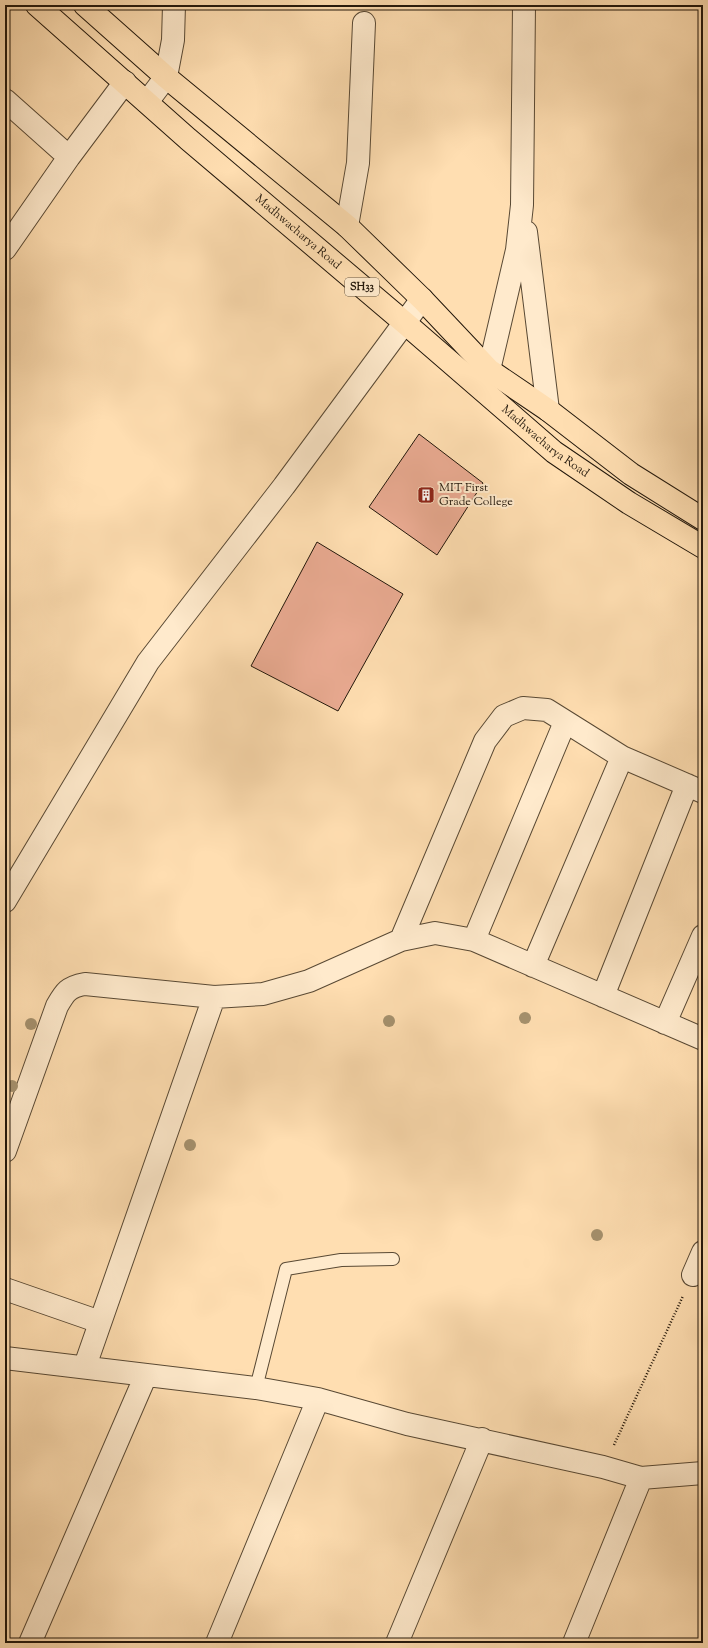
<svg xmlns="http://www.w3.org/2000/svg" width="708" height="1648" font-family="'Sorts Mill Goudy',serif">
  <rect width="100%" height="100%" fill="#ffdeb1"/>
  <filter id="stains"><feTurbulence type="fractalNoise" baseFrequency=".005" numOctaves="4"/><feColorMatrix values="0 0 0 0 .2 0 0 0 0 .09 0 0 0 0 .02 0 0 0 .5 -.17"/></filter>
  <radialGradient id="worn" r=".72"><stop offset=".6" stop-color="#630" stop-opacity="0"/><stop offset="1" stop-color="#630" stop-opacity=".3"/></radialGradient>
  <path fill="#e9aa91" stroke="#22170b" d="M 419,434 L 483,483 L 437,555 L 369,507 Z
    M 317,542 L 403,594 L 338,711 L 251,666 Z"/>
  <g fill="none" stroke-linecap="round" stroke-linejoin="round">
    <g stroke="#594934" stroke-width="14">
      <path id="lane" d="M 256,1388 L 286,1269 L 341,1260 L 393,1259"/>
    </g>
    <g stroke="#594934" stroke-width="24">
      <path id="street" d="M 5,100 L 69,157
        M 147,102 L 166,77 L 173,40 L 174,5
        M 347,226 L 358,163 L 364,23
        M 526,232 L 548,410
        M 5,249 L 69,157 L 125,82
        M 480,385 L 489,370 L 517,250 L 522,205 L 524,5
        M 5,901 L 148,662 L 284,486 L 422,299
        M 401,940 L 485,741 L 504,716 L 523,708 L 547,710 L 622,757 L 703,792
        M 474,940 L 565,722
        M 533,966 L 622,757
        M 603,996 L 687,785
        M 665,1023 L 703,936
        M 5,1151 L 57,1006 C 65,992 68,987 85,984 L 214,997 L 263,994 L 309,981 L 401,940 L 435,933 L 474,940 L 703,1039
        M 693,1275 L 703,1252
        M 5,1289 L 100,1322
        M 5,1358 L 256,1388 L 318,1399 L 407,1424 L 603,1467 L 641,1478 L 703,1473
        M 85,1366 L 214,997
        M 30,1643 L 146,1375
        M 217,1643 L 318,1399
        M 397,1643 L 482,1439
        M 574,1643 L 641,1478"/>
    </g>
    <g stroke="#22170b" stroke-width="24">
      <g id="primary">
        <path id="s1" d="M 37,5 L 188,139 L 405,323 L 554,452 L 629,503 L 703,547"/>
        <path d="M 85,5 L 166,77 L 347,226 L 422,299 L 489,370 L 548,410 L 631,474 L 703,519"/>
      </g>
    </g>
    <path stroke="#22170b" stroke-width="2.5" stroke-dasharray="1 2" stroke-linecap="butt" d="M 614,1445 L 683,1296"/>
    <use href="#lane" stroke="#ffeacc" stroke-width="12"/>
    <use href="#street" stroke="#ffeacc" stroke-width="22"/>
    <use href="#primary" stroke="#ffdeb1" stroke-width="22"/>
  </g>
  <g fill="#a5916e">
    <circle cx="525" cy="1018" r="6"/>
    <circle cx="389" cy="1021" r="6"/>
    <circle cx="31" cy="1024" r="6"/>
    <circle cx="12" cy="1086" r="6"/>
    <circle cx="190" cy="1145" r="6"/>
    <circle cx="597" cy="1235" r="6"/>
  </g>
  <defs>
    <g id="building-square" transform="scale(0.9)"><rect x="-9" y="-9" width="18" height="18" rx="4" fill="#8f2418" stroke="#ffeacc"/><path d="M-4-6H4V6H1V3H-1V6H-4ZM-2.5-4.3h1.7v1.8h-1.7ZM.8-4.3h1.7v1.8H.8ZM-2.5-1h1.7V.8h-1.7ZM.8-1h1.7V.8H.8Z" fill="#fff"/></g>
  </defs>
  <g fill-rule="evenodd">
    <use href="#building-square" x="426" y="495"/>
  </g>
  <g text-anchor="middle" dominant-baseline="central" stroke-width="4" stroke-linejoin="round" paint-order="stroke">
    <rect fill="#ffeacc" stroke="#645645" stroke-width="1" x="345" y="278" width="34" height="18" rx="3"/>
    <g font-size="11" font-weight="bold" fill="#22170b">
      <text x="362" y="287">SH33</text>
    </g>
    <g font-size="12" fill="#22170b" stroke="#ffeacc">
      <text stroke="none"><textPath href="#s1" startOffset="346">Madhwacharya Road</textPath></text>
      <text stroke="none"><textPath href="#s1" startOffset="670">Madhwacharya Road</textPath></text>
    </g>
    <g font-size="12" fill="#22170b" stroke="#ffeacc" text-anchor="start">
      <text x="439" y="488">MIT First<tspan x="439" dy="14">Grade College</tspan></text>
    </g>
  </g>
  <rect width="708" height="1648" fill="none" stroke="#ffdeb1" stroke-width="20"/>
  <rect x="6" y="6" width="696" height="1636" fill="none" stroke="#22170b" stroke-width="2"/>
  <rect x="10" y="10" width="688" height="1628" fill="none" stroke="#22170b"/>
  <rect width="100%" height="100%" filter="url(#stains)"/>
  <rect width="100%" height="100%" fill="url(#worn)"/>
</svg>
